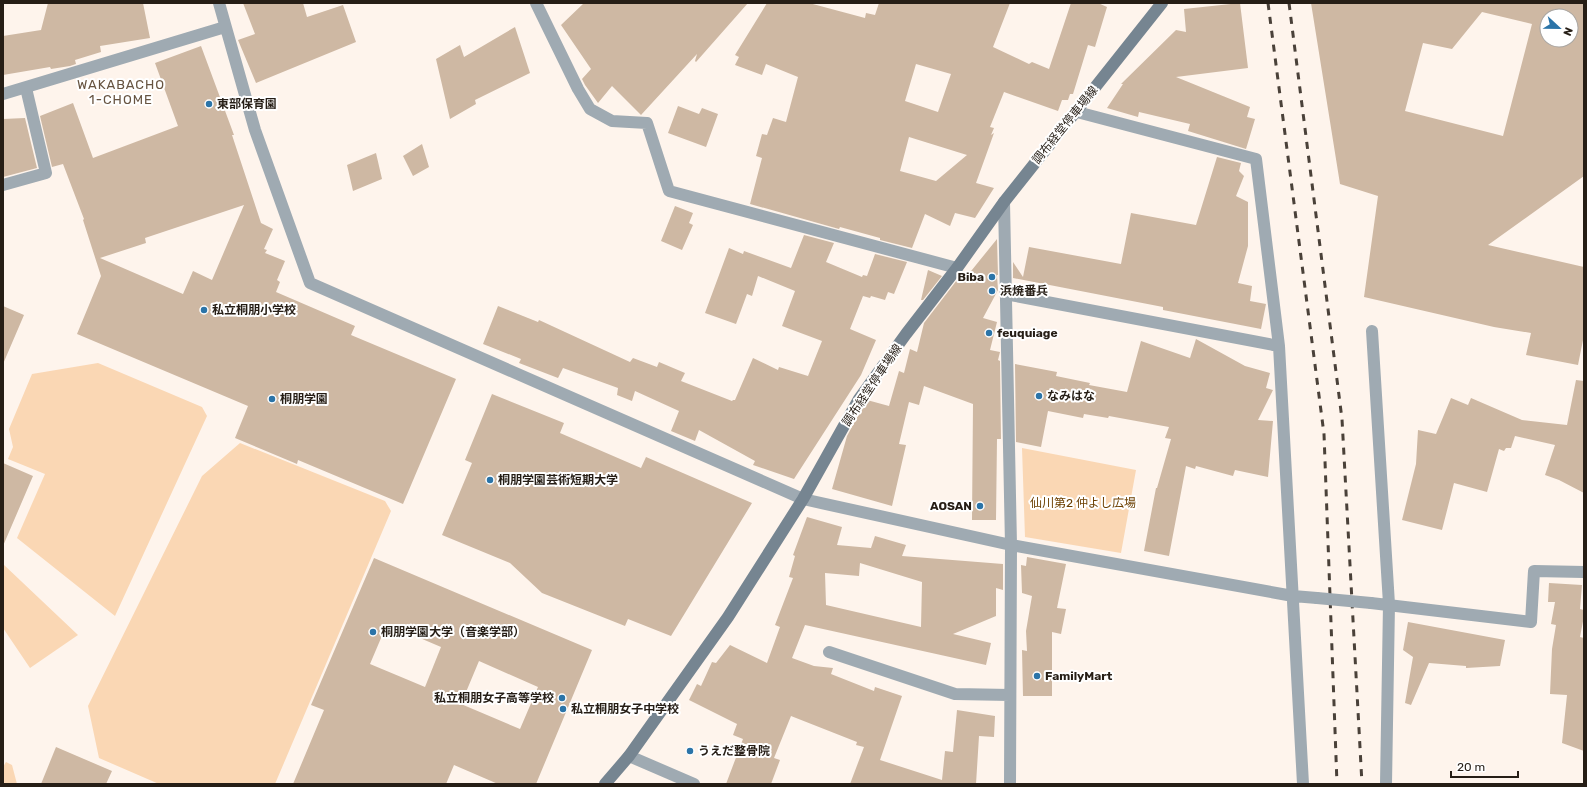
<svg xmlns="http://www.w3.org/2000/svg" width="1587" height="787" font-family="Rubik,'Noto Sans JP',sans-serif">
  <rect width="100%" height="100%" fill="#fef4ec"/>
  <path fill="#fad7b4" d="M 98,363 L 202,407 L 207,416 L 115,616 L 17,538 L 45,474 L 8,459 L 13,447 L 9,429 L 32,374 Z
    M 240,443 L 385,501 L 391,511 L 275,784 L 159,784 L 99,758 L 88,706 L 202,476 Z
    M 1022,448 L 1136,470 L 1121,553 L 1025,537 Z
    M 3,564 L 78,635 L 30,668 L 3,628 Z
    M 6,762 L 12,765 L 17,784 L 3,784 L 3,767 Z"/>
  <path fill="#ceb8a3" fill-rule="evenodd" d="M 48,3 L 143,3 L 150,38 L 100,46 L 101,52 L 75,60 L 76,64 L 70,66 L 51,69 L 50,67 L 3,75 L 3,36 L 41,30 Z
    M 243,3 L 303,3 L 307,17 L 343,5 L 356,42 L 256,83 L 238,40 L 255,34 Z
    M 584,3 L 748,3 L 696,62 L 695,61 L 697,54 L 641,115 L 612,86 L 598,103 L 585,85 L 582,79 L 591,69 L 561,25 Z
    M 767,3 L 809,3 L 865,18 L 866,13 L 875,15 L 879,3 L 1010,3 L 993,47 L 1029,64 L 1032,62 L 1049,69 L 1071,3 L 1098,3 L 1107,7 L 1095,47 L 1088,45 L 1073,94 L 1070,94 L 1068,100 L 1062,100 L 1058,111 L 1004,92 L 990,127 L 994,128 L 991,135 L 994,133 L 976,183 L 994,188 L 975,218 L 955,213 L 950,226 L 925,214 L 912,248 L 880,240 L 880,238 L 840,227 L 839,229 L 750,204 L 762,158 L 756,156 L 762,134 L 767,135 L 773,118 L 786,122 L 798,77 L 766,64 L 762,75 L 735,65 L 739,57 L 735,55 ZM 916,64 L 951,74 L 938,112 L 905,101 ZM 909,137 L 967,155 L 936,181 L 900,171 Z
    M 1240,3 L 1248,68 L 1176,77 L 1250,107 L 1247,117 L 1255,119 L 1246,149 L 1188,131 L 1190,124 L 1139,112 L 1138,117 L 1107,108 L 1123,84 L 1121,84 L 1176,30 L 1186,32 L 1184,9 Z
    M 1311,3 L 1584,3 L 1584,176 L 1488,245 L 1584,267 L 1584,335 L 1578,365 L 1526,355 L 1531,333 L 1494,327 L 1364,297 L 1378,196 L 1340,184 ZM 1482,12 L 1532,24 L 1503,136 L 1405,111 L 1423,43 L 1452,49 ZM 1547,16 L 1571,16 L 1571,40 L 1547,40 Z
    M 515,27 L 530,73 L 475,100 L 476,104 L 450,119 L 436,59 L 460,45 L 464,57 Z
    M 201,46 L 234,135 L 232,135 L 261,223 L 273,229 L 264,249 L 267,250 L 265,253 L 285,261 L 277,280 L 280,282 L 276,292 L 355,326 L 351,335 L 456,379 L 403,504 L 298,460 L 297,464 L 235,438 L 248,406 L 77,334 L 101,276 L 83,220 L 84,219 L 63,164 L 52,167 L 40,116 L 73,103 L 93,158 L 178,126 L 155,63 ZM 244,205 L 212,280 L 193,271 L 183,294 L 100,258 L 146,243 L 145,238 Z
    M 678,106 L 699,114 L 702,108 L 718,114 L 706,147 L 668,133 Z
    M 25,118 L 37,168 L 3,177 L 3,119 Z
    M 422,144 L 429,167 L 413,176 L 403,156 Z
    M 376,153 L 382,179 L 353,191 L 347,165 Z
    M 1217,157 L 1241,163 L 1239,171 L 1244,176 L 1236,196 L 1248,202 L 1248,246 L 1238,283 L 1252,286 L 1250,301 L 1266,304 L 1261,329 L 1163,310 L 1163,307 L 1013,278 L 1013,262 L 1023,277 L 1029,247 L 1121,264 L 1131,213 L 1196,225 Z
    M 675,206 L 693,213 L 689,223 L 693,225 L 682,250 L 661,241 Z
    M 804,235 L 834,243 L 826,262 L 862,277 L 863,275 L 867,276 L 875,254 L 907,262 L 894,294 L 888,292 L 885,300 L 871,296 L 870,298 L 863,296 L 850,329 L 876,340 L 861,375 L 794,479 L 753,465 L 755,461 L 699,430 L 695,441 L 671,431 L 679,411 L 635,391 L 632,401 L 617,395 L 618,388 L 563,368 L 558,378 L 519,363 L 521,359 L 483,344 L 498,306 L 538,322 L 539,320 L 630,362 L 633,358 L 657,367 L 659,362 L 685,373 L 681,381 L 732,401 L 733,400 L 735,400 L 753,358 L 778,370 L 779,367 L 808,376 L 822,341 L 782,326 L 795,291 L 758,276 L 752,296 L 747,294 L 736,324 L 705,313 L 729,248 L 743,254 L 744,251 L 791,268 Z
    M 997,239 L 998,275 L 997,275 L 998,290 L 983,318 L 997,322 L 990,350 L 1000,352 L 998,360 L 1000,361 L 1001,439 L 997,439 L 996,520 L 972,520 L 973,404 L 924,386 L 919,405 L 909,402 L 899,444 L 906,445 L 892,506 L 832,489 L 847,436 L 865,403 L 867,400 L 889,406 L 899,371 L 904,373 L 910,349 L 917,352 L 924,323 L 957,280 L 963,281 Z
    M 928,270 L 942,276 L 923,300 L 921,300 Z
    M 3,306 L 24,315 L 3,364 Z
    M 1196,339 L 1245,366 L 1270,373 L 1266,388 L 1273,390 L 1258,420 L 1273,421 L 1268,477 L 1235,470 L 1233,476 L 1196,466 L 1195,469 L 1186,466 L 1169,556 L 1144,551 L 1156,488 L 1157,488 L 1171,439 L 1165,438 L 1169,427 L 1109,416 L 1108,418 L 1084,414 L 1083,418 L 1048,411 L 1041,447 L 1016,442 L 1015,364 L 1057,372 L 1056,376 L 1090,383 L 1089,385 L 1127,392 L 1141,341 L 1190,358 Z
    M 1576,380 L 1584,381 L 1584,493 L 1559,480 L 1545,475 L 1555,445 L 1515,436 L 1511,448 L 1506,448 L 1504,451 L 1499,449 L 1487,492 L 1454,483 L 1442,530 L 1402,520 L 1416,464 L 1418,430 L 1436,434 L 1451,398 L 1468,405 L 1471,398 L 1522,420 L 1567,425 Z
    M 492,394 L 564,423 L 560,433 L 641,468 L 646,457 L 752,503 L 671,636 L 628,619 L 625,626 L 542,593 L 510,563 L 442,535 L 472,463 L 465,460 Z
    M 3,463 L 33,476 L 3,546 Z
    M 807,517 L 842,527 L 837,545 L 871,548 L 875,536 L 906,545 L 902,556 L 1003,564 L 1003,590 L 996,588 L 996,616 L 953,634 L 991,643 L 986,665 L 805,625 L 792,658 L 814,666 L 833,668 L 831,674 L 874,691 L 875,687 L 902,696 L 880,760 L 942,780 L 945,751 L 953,752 L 957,710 L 995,716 L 994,737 L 979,736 L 976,784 L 850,784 L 864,747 L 856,745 L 857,742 L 791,716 L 774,758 L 780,760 L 771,784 L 726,784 L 743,739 L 733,735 L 737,724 L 689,700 L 697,684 L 701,686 L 712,662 L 716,663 L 730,645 L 767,663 L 780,627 L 775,625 L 793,578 L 789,577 L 795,556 L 793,555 ZM 860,563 L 922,582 L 921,627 L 826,605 L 825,573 L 859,576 Z
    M 1027,557 L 1066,564 L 1057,608 L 1066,609 L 1061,634 L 1052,632 L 1052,696 L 1023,696 L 1022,650 L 1027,651 L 1026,631 L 1032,596 L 1022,593 L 1021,565 L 1026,566 Z
    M 374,558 L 592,650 L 536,784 L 498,784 L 454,765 L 446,784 L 293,784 L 324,710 L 311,705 ZM 387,624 L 441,647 L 425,687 L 370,664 ZM 479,661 L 538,687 L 520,729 L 461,704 Z
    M 1549,583 L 1582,585 L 1580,609 L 1584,610 L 1584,616 L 1580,637 L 1584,638 L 1584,751 L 1562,743 L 1567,695 L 1550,694 L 1552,649 L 1556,625 L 1551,624 L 1555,602 L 1548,602 Z
    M 1408,622 L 1505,640 L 1500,666 L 1466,668 L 1466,666 L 1429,663 L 1411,705 L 1405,703 L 1413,657 L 1403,650 Z
    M 56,747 L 112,771 L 106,784 L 41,784 Z"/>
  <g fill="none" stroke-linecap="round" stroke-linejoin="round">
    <path stroke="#9faab2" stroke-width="12" d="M 219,3 L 255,130 L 310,283 L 803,499 L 1011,545 L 1293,596 L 1317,598
      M 536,3 L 578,89 L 590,109 L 612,121 L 647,123 L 669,191 L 957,268
      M 3,94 L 225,27
      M 1077,112 L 1256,159 L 1279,346 L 1303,784
      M 3,185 L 46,173 L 26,88
      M 1004,202 L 1011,545 L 1010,784
      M 1005,294 L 1279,346
      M 1372,331 L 1389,604 L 1386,784
      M 1371,603 L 1531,622 L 1534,571 L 1584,572
      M 829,652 L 955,694 L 1010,695
      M 629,756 L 694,784"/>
    <path stroke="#768591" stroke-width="12" d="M 605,784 L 629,756 L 728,617 L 803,499 L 859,399 L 906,334 L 957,268 L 1004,202 L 1162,3"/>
    <path stroke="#4a4139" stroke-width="3" stroke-dasharray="7 7" stroke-linecap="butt" d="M 1268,3 L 1324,434 L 1337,784
      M 1289,3 L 1342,419 L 1362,784"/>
    <path stroke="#9faab2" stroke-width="12" d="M 1317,598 L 1371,603"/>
  </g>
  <g fill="#2b74a8" stroke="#fff" stroke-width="1.5">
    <circle cx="209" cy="104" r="4"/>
    <circle cx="992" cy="277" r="4"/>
    <circle cx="992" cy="291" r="4"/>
    <circle cx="204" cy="310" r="4"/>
    <circle cx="989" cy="333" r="4"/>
    <circle cx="1039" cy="396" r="4"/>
    <circle cx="272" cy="399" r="4"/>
    <circle cx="490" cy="480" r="4"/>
    <circle cx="980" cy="506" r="4"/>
    <circle cx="373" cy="632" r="4"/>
    <circle cx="1037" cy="676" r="4"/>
    <circle cx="562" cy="698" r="4"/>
    <circle cx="563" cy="709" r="4"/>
    <circle cx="690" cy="751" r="4"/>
  </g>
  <g text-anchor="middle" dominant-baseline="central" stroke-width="4" stroke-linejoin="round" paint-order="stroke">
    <g font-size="12" font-weight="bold" fill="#261e16" stroke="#fff" text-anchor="start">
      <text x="217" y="104">東部保育園</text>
      <text x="984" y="277" text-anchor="end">Biba</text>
      <text x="1000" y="291">浜焼番兵</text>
      <text x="212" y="310">私立桐朋小学校</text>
      <text x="997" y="333">feuquiage</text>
      <text x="1047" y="396">なみはな</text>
      <text x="280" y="399">桐朋学園</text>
      <text x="498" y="480">桐朋学園芸術短期大学</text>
      <text x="972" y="506" text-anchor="end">AOSAN</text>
      <text x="381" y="632">桐朋学園大学（音楽学部）</text>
      <text x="1045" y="676">FamilyMart</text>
      <text x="554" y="698" text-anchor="end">私立桐朋女子高等学校</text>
      <text x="571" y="709">私立桐朋女子中学校</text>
      <text x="698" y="751">うえだ整骨院</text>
    </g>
    <g font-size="12" fill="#261e16" stroke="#fff">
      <text transform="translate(1065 125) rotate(-51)">調布経堂停車場線</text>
      <text transform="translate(872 385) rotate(-56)">調布経堂停車場線</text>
    </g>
    <g font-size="12" fill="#6c3f00" stroke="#fff">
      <text x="1083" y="503">仙川第2 仲よし広場</text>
    </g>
    <g font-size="13" letter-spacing="1" fill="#675441" stroke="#fff">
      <text x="121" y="84">WAKABACHO<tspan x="121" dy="15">1-CHOME</tspan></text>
    </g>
  </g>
  <rect width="1587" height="787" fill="none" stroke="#261e16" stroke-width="8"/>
  <g transform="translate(1559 28) rotate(112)"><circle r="19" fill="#ffffff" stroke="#a8a5a2"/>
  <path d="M0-3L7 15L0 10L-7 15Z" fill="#2b74a8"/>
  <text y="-6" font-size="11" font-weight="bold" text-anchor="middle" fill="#261e16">N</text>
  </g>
  <path d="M1451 771v6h67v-6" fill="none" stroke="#261e16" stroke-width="2"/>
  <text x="1457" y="771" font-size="12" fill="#261e16" stroke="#ffffff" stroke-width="3" paint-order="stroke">20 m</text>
</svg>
